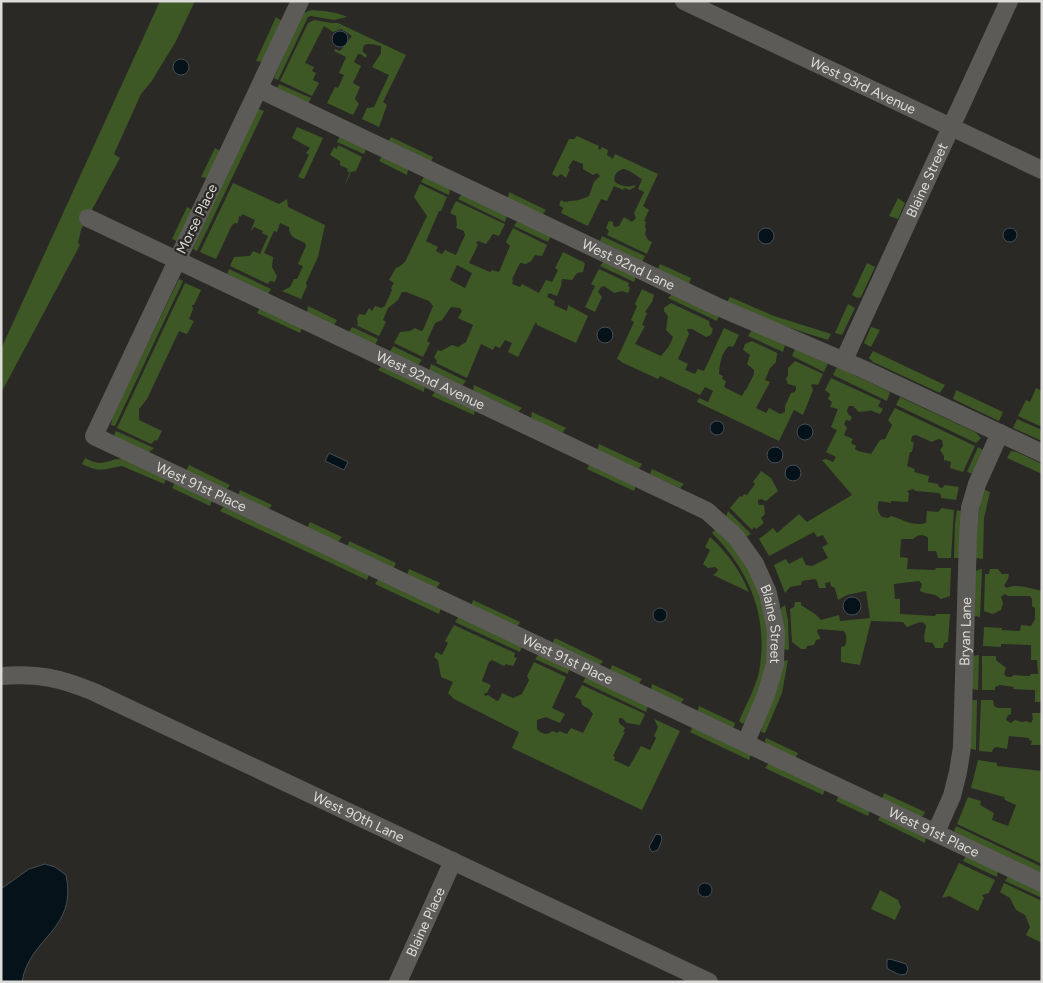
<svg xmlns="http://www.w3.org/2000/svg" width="1043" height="983" font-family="Figtree,sans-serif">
  <rect width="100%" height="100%" fill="#2a2926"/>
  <path fill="#3d5824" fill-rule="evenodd" d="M 160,1 L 195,1 L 175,43 L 151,82 L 141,94 L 114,154 L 120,158 L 81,230 L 78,243 L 80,245 L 1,393 L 1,349 Z
    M 312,10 C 323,11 338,12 347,17 L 334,20 L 311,16 L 308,17 L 278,80 L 274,78 L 303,13 Z
    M 276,17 L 282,21 L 262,62 L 256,61 Z
    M 314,20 L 332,23 L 338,23 L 406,55 L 383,102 L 387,105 L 379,127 L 362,119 L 367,108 L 374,107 L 389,75 L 372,67 L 381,53 L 381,46 C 374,45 361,40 363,52 L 367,55 L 366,58 L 360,54 L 358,54 L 354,62 L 361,66 L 353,83 L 360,87 L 355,99 L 359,104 L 353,115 L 327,103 L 335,87 L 338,88 L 344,75 L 339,73 L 346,57 L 334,51 L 335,49 L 340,51 L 352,36 L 341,29 L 333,32 L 324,26 L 305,63 L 314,67 L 312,71 L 316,73 L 313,80 L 319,83 L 312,96 L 280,81 L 308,23 Z
    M 279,84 L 311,98 L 308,104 L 281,91 L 277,88 Z
    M 259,109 L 264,111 L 197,251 L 193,249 L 194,246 L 256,112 Z
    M 297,127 L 323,138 L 304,179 L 298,177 L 309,155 L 306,153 L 310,148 L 292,138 Z
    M 340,136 L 366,149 L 364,154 L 337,142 Z
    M 577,136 L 599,146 L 598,149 L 600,150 L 602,147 L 608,150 L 607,155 L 613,159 L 615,154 L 658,174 L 643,206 L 649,210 L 644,221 L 646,222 L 645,226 L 646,230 L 645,234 L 648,240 L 652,242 L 647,254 L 607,235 L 609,231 L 606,228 L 609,221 L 613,222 L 613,225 L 615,227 L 619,226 L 624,217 L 632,222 L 636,218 L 634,213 L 644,192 L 638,189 L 642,179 C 636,176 630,170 623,169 C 617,171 613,175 615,182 C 620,186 629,188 635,185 L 635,187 L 630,190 L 624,188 L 623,190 L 614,186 L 607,201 L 601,199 L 588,226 L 561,213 L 563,208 L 559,205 L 561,200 L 565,202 C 575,200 580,201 589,196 L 594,182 L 600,176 L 597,173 L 593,175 L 583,169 L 583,164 L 573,160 L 568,168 L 570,169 L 566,178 L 561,174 L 557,177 L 552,174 L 569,139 L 574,139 Z
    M 391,137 L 433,157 L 431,162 L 388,142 Z
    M 338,145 L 362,157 L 356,171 L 351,172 L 344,187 L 351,169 L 349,172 L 347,171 L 348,169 L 340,165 L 340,161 L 330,155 L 334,147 L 337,149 Z
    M 215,148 L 220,151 L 208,178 L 201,177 Z
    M 382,156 L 408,169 L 407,175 L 379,161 Z
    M 424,177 L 450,188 L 449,195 L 421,182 Z
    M 233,183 L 279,204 L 287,199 L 288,207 L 325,225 L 318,257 L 306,283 L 307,286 L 301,299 L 282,291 L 290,287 L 294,279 L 297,279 L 303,266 L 298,264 L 306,246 L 305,243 C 295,238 289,237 289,227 L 280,223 L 277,232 L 274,231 L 264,253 L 273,257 L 272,267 L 277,276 L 275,282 L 270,281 L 268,284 L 230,266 L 234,257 L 250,256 L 253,251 L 260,254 L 268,236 L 262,233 L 263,231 L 254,227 L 252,230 L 251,230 L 255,220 L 242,214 L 241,217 L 239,216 L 238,223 L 235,223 L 232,225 L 216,259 L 200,252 Z
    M 420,184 L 447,197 L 441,211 L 439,211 L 426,241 L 438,247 L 436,251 L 442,254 L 445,250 L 456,255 L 465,235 L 464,231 L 456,228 L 457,225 L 456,216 L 450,213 L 456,201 L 505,224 L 499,236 L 493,234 L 486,244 L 478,241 L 476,243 L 478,245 L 469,263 L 490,272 L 492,270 L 499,272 L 510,246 L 506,242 L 513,228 L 547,245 L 542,256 L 535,255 L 531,261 L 526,264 L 520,263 L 512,279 L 513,280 L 512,284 L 520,287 L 522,284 L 539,293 L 546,280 L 552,282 L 558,270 L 555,268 L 563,252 L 585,263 L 583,272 L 577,273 L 572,280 L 562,279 L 561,286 L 557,296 L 549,293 L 547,297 L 555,301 L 554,305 L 567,311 L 568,305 L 588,316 L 576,343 L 537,325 L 536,322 L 518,357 L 508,352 L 512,343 L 505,340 L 500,348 L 495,346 L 493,350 L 481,344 L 467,378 L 436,363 L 437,361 L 434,357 L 438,350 L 441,351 L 452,345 L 458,347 L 466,342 L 473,325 L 458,318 L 462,311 L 460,308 L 451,307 L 442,320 L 435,323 L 427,341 L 430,343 L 423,357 L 394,343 L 400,332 L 410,331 L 415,328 L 421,331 L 423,330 L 433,306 L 429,301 L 406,292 L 402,292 L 398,300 L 388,308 L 383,320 L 386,322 L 379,336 L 356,325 L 358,324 L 357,319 L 359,314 L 365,315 L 369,308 L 372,311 L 375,306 L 381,308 L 385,306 L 392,290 L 391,288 L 394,283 L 389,280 L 396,268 L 400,266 L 405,262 L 427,216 L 414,197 ZM 457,265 L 472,273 L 465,288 L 450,280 Z
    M 509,192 L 546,210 L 542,215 L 508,199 Z
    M 462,194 L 507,216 L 505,222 L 458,199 Z
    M 898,198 L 905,203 L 898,219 L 889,216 Z
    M 187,207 L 192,210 L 177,241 L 172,239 Z
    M 518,220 L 551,236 L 548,242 L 514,226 Z
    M 602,236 L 645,256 L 642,262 L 600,241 Z
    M 604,261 L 636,276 L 634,282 L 600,266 Z
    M 867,263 L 875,267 L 861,297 L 858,298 L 852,295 Z
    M 660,264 L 691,278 L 689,284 L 658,269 Z
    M 229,269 L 271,289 L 268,294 L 227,275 Z
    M 599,269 L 629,283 L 628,286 L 630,288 L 628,293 L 622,291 L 614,293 L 604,286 L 601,287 L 598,292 L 602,297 L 595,312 L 585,307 L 595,286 L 591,284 Z
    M 179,279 L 183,281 L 115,426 L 111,425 L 112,417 Z
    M 185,283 L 201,290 L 194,305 L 192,305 L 193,309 L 189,319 L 194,321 L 187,334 L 179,331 L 147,399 L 139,409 L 139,420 L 162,431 L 157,441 L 155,440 L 151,444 L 117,428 Z
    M 642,289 L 654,295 L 652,302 L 645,312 L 647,313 L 642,325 L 645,326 L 635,344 L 661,356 C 666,350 670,346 673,337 L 666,330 L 668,316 L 664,311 L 664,308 L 671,303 L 709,321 L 710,326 L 713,329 L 711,335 L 706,337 L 692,329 L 687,329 L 689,334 L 678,359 L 688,364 L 685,370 L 695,374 L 698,369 L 704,371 L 724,328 L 739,335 L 733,347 L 729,346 C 721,353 720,363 719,374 L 723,376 L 722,379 L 726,381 L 724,387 L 742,396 L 745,390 L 746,390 L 754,374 L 754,370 L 747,364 L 750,355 L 743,350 L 745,344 L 752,341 L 777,353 L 776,362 L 770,368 L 765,380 L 770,382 L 756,408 L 766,413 L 769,408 L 780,414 L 785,412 L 785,406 L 791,393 L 795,392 L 796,389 L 796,386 L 788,384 L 786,379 L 788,375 L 788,368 L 795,361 L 823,374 L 818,385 L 813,384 L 811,385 L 813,390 L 803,415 L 794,410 L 779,441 L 697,402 L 699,398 L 708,402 L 713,391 L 705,387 L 700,395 L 660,376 L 658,379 L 621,362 L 621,361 L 617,359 L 634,322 L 631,320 L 637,306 L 635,304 Z
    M 673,293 L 719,315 L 717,321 L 668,298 Z
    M 730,297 L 774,316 L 831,334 L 828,340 L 771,322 L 727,302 Z
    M 848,304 L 855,308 L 842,335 L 835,333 Z
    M 308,306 L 337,320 L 334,325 L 307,312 Z
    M 260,308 L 302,328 L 300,333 L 257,313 Z
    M 352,327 L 378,339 L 375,345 L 349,332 Z
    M 871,327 L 880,330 L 871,347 L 864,343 Z
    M 752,330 L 785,345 L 783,352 L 748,336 Z
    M 393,346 L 422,360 L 418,365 L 390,352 Z
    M 795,349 L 828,363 L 824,372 L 792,356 Z
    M 873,351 L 945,385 L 940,393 L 873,362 L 869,358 Z
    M 431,364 L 466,381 L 462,386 L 429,371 Z
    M 382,365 L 425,385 L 424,392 L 378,370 Z
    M 837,367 L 890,392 L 887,401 L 833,375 Z
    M 831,378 L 881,401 L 878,406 L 883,409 L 880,414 L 870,410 L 869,411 L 859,412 L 853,406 L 849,406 L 847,410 L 848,414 L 852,417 L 850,421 L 846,420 L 844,424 L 847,428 L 844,435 L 853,439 L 851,443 L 856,446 L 855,449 L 858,451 L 871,454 L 880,440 L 885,439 L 892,425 L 888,420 L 895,408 L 975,446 L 963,472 L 950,468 L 951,462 L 944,460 L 944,456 L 940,450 L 943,446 L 942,440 L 938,439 L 932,442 L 916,435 L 912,436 L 911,441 L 914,443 L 912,452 L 910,452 L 907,466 L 915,469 L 914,472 L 929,476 L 928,482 L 938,484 L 939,487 L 942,488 L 945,485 L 959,487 L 956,500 L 941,498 L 941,495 L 939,493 L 916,491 L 913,489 L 907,491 L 909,493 L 908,502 L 891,501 L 891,503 L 879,501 C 877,507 877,512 882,517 L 888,518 L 891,516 C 902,519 913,527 926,523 L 927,511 L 938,512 L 942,508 L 954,510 L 951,558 L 938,558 L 936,551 L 928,551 L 928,538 C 923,533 918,535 913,539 L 901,539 C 901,545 900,552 900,557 L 908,558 L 907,569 L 935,570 L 936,568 L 951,568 L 950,596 L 941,599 C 933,592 928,595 920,591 L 922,584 L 919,581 L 894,584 L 895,599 L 900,599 L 900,614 L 935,616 L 936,614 L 950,614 L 948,642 L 944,643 L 943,648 L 935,648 L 933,643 L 925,642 L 924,637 L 926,626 L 924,623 L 920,622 L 907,627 L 903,622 L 871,621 L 860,665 L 841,662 L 841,647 L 845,646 C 847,641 847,635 844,631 L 818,629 L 817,632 L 820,637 L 820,639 L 816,640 L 814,645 L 807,646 L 806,649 L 801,649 L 792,642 L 790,609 L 794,607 L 795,602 L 801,602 L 801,605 L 815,614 L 821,620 L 839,615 L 840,621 L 870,618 L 866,591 L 847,595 L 838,600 L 835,588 L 831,586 L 830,582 L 825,583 L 826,588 L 819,588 L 817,581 L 815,579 L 802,581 L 801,585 L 790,587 L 785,593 L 774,565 L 786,559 L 789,564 L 802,557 L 806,565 L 812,566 L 828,558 L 822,547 L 828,544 L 823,535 L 817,537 L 814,532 L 769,556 L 759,539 L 773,528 L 777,533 L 799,514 L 807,522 L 852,495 L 822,460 L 826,459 L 833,462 L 836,457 L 826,452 L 837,430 L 831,427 L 838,409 L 830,407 L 832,402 L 828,399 L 830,394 L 825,390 Z
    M 474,385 L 522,408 L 518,412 L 473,391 Z
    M 1036,388 L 1042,391 L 1042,427 L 1018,416 L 1026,400 L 1030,402 Z
    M 436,390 L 475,409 L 474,415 L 432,396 Z
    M 956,390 L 1003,412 L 999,421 L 953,399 Z
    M 900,397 L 975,432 L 981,438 L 976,443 L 896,405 Z
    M 532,412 L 566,428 L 562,433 L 531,419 Z
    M 1017,419 L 1042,430 L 1042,441 L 1013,428 Z
    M 116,431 L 154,448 L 148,453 L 119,439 L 114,435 Z
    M 599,444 L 642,464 L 639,469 L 597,450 Z
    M 978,447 L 983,450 L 973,474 L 967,472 Z
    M 1011,451 L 1017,452 L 1042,464 L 1042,474 L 1007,458 Z
    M 85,458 C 106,469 106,458 123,459 C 133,460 156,474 166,478 L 164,484 L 122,466 C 105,469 99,473 82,464 Z
    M 590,463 L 636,485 L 634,491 L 587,469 Z
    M 189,465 L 230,485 L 226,490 L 186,471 Z
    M 652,469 L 684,484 L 680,488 L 650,474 Z
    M 761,471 L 771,478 L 778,491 L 766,501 L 761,499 L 758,500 L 758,503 L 759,505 L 764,505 L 765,514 L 761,518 L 764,523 L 756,529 L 754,527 L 752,530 L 730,508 L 740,496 L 742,497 L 744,494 L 747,495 L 755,484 L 753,482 Z
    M 175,483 L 212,500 L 210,506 L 172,488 Z
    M 983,489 L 990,492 L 984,518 L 983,559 L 976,558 C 976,534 978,512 983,489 Z
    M 240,490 L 272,505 L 268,510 L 238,496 Z
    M 224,506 L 369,574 L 367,580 L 220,511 Z
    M 957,510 L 963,512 L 960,558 L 954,558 L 955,523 Z
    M 728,511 L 751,534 L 746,537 L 726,517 Z
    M 310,522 L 342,537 L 338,542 L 307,528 Z
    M 716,529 C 721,534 727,540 732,545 C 760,577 774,628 766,669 C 762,687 754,703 747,719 L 743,724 L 739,721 C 746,705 755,689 759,672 C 769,618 750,571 712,533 Z
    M 710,537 C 728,553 740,571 749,592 L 713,575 L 717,572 L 718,569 L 715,567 L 708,568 L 703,564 L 710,550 L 705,547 Z
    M 349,541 L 396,563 L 393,569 L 347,548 Z
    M 409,569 L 440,583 L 436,589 L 407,575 Z
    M 982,569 L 980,617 L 974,616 L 975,573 L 977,570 Z
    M 990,569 L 998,569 L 1002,574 L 1009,574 L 1008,579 L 1004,586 L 1007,588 C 1017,583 1031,589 1042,591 L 1042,745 L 1031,745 L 1032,741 L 1029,740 L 1029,738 L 1009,736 L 1007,749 L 996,747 L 993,749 L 992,752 L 979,751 L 981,700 L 993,700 L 994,706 L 998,708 L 1011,708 L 1011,714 L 1008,715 L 1006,720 L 1011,723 L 1015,720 L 1022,722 L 1026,721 L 1031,723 L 1033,719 L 1032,713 L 1041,713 L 1041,702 L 1035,702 L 1035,690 L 1013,689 L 1014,687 L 1000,685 L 995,687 L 995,690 L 982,690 L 982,656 L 996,656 L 996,660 L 1006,668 L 1004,674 L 1007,677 L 1011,677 L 1014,675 L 1030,676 L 1030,674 L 1038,674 L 1037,660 L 1031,660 L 1031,645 L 1001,644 L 1001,647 L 983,646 L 984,627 L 1002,628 L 1002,630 L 1020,631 L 1021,625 L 1031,626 L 1035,619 L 1035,608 L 1032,606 L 1032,599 L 1030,596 L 1008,596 L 1005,594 L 1001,597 L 1003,603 L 1001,610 L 993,614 L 984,611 L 985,574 L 989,574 Z
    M 379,578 L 441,608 L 439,614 L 375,584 Z
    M 473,600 L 520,622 L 517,627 L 471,606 Z
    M 785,605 L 788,620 L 789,650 L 783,649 L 780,611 L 782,607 Z
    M 459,616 L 522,646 L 520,652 L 455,622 Z
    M 454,625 L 515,653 L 514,657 L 517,658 L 513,666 L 506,664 L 504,666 L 492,660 L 489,662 L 482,681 L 491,685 L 487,693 L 484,693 L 485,696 L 488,695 L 497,701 L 499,700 L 502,693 L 513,698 L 522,694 L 529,680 L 527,676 L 534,662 L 566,677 L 552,708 L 565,714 L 560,723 L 546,717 L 537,720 L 537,729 C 541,734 547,736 552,731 L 558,733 L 559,731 L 567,734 L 571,728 L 583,733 L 593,714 L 589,709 L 582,705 L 581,700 L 575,697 L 582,685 L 645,714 L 640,725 L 627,723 L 622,718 L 619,718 L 619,723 L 625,728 L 623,732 L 625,732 L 613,756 L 615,757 L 614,760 L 629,767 L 641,746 L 650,750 L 656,738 L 654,736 L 658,727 L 654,719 L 680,731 L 642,810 L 512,748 L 519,732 L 454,699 L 448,693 L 453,682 L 441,677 L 438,660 L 434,657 L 436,652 L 442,655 L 448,643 L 445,641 Z
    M 555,638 L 603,661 L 599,666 L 552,644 Z
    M 539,654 L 569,669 L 568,674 L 535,659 Z
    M 979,655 L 978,690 L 972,689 L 972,656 Z
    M 788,660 L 782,693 L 765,733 L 761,732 L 762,727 L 777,689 L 782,661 Z
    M 612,665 L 642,679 L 638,685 L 610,671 Z
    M 586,676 L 648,706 L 646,712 L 583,682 Z
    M 652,684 L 684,699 L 680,704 L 651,690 Z
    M 971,700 L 977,700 L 976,750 L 969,748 Z
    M 699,706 L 735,723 L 734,727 L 729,727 L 697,712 Z
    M 693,727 L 751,754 L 749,760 L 690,732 Z
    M 766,738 L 798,753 L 795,759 L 767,744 L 765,741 Z
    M 978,760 L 997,763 L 997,766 L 1042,771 L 1042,864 L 957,824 L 968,797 L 981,801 L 980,805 L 994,813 L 992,820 L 1008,826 L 1016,805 L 1005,800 L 1004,797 L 971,788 Z
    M 769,763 L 825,789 L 823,795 L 765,768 Z
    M 884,793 L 925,812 L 923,816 L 917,816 L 882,799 Z
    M 839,796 L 870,810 L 868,816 L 836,801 Z
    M 881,815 L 926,836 L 925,843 L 878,820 Z
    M 956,826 L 1042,867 L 1042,874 L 958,835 L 954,831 Z
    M 966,855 L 998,871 L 997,877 L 963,861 Z
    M 959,863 L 995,880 L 989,893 L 982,895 L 984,898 L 978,911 L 949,896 L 942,898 Z
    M 1009,875 L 1042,891 L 1042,898 L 1005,881 Z
    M 1004,883 L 1042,901 L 1042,943 L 1026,935 L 1030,927 L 1025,915 L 1016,910 L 1010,898 L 1000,892 Z
    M 880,890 L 898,900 L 901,907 L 895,920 L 871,909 Z"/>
  <path fill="#051219" stroke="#464f53" d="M332 39a8 8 0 1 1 16 0a8 8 0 1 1-16 0Z
    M173 67a8 8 0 1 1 16 0a8 8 0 1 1-16 0Z
    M1003 235a7 7 0 1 1 14 0a7 7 0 1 1-14 0Z
    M758 236a8 8 0 1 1 16 0a8 8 0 1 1-16 0Z
    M597 335a8 8 0 1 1 16 0a8 8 0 1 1-16 0Z
    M710 428a7 7 0 1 1 14 0a7 7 0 1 1-14 0Z
    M797 432a8 8 0 1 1 16 0a8 8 0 1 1-16 0Z
    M767 455a8 8 0 1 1 16 0a8 8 0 1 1-16 0Z
    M 329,453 L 348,462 L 344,470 L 325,461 Z
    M785 473a8 8 0 1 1 16 0a8 8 0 1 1-16 0Z
    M843 606a9 9 0 1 1 18 0a9 9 0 1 1-18 0Z
    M653 615a7 7 0 1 1 14 0a7 7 0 1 1-14 0Z
    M 656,834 L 661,835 L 662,840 L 658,850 L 652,852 L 649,847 Z
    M 45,864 L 55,867 L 66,875 C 78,930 29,937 22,982 L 1,982 L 1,889 L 29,869 Z
    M698 890a7 7 0 1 1 14 0a7 7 0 1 1-14 0Z
    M 890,959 L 906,964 L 908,969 L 906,974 L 900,975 L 888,969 L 887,967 L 887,960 Z"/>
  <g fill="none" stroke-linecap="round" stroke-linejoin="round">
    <g stroke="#5c5b57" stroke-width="18">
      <path id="s1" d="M 300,1 L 94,436 L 1042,883"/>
      <path id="s2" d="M 684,1 L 1042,170"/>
      <path id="s3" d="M 259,89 L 716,306 L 863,369 L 1042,453"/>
      <path id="s4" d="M 88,218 L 707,511 L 736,537 L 755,564 L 768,593 L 776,631 L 775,664 L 766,695 L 746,742"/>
      <path id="s5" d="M 844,360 L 1009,1"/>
      <path id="s6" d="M 1,676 C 38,673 60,678 94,692 L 709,982"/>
      <path id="s7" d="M 936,832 L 952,796 L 958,772 L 962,747 L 968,536 L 970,508 L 977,484 L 1000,433"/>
      <path id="s8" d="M 398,982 L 453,861"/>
    </g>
  </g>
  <g text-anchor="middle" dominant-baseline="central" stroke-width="4.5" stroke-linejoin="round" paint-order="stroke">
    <g font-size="14" fill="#dddcda" stroke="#2a2926">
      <text stroke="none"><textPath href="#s2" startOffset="198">West 93rd Avenue</textPath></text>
      <text stroke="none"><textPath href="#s5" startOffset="198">Blaine Street</textPath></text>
      <text transform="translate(197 219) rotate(-64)">Morse Place</text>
      <text stroke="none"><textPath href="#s3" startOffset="409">West 92nd Lane</textPath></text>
      <text stroke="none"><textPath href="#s4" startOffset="379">West 92nd Avenue</textPath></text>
      <text stroke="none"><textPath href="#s1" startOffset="600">West 91st Place</textPath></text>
      <text stroke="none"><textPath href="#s4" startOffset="820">Blaine Street</textPath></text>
      <text stroke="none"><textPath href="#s7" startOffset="205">Bryan Lane</textPath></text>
      <text stroke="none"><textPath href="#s1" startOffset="1005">West 91st Place</textPath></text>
      <text stroke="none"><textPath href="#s6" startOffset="388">West 90th Lane</textPath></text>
      <text stroke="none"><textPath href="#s1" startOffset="1410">West 91st Place</textPath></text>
      <text stroke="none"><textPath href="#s8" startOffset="66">Blaine Place</textPath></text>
    </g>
  </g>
  <rect width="1043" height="983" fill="none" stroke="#dddcda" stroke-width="5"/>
</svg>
